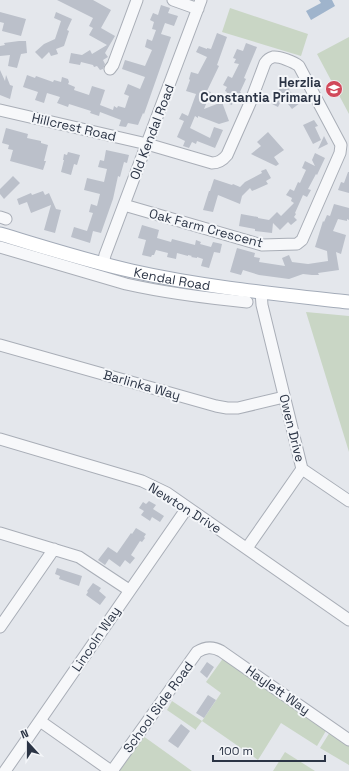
<svg xmlns="http://www.w3.org/2000/svg" width="349" height="771" font-family="'Space Grotesk',sans-serif">
  <rect width="100%" height="100%" fill="#e4e7ec"/>
  <path fill="#c9d6c5" d="M 230,8 L 308,34 L 301,56 L 222,32 Z
    M 349,37 L 349,114 L 317,54 Z
    M 306,312 L 349,316 L 349,452 Z
    M 224,657 L 327,729 L 317,746 L 281,723 L 258,760 L 202,721 L 196,729 L 196,730 L 167,710 L 172,701 L 202,721 L 221,693 L 206,682 Z
    M 330,732 L 349,745 L 349,765 L 320,748 Z
    M 139,733 L 192,771 L 112,771 Z
    M 285,752 L 315,771 L 273,771 Z"/>
  <path fill="#9fb4cc" d="M 319,0 L 332,0 L 335,6 L 311,20 L 306,11 L 321,3 Z"/>
  <path fill="#bbc0ca" d="M 57,0 L 93,0 L 111,10 L 101,28 L 115,36 L 105,53 L 108,57 L 103,60 L 105,64 L 103,69 L 100,70 L 97,66 L 94,67 L 93,65 L 81,62 L 80,65 L 69,63 L 71,53 L 82,55 L 90,50 L 92,54 L 107,45 L 89,35 L 93,28 L 89,26 L 93,18 Z
    M 161,5 L 170,8 L 168,13 L 178,16 L 174,26 L 165,23 L 161,34 L 171,37 L 156,80 L 144,114 L 143,113 L 138,125 L 128,123 L 126,127 L 119,126 L 121,120 L 100,112 L 99,116 L 90,113 L 91,111 L 69,104 L 68,107 L 57,103 L 60,97 L 47,93 L 44,103 L 35,100 L 38,92 L 23,87 L 27,75 L 35,78 L 36,76 L 53,82 L 54,80 L 61,82 L 62,77 L 68,79 L 69,82 L 68,84 L 75,87 L 74,90 L 89,95 L 92,86 L 105,90 L 100,105 L 113,110 L 114,106 L 117,108 L 118,106 L 125,108 L 129,96 L 124,94 L 128,84 L 140,89 L 145,77 L 122,69 L 125,60 L 145,66 L 152,50 L 145,47 L 147,39 L 152,41 L 156,30 L 152,29 L 154,22 L 150,20 L 153,13 L 158,15 Z
    M 0,12 L 26,19 L 21,36 L 2,31 L 4,23 L 0,22 Z
    M 56,12 L 72,19 L 67,30 L 69,31 L 64,46 L 56,49 L 58,54 L 51,56 L 49,52 L 42,59 L 35,52 L 44,44 L 55,39 L 61,21 L 54,18 Z
    M 217,33 L 227,37 L 217,65 L 219,66 L 207,91 L 211,92 L 204,109 L 222,102 L 229,121 L 219,124 L 198,116 L 198,118 L 195,116 L 190,128 L 210,138 L 214,127 L 223,130 L 215,148 L 197,141 L 196,144 L 192,142 L 189,148 L 183,146 L 185,141 L 177,137 L 184,121 L 179,119 L 182,113 L 188,116 L 196,94 L 186,91 L 190,80 L 189,79 L 191,72 L 198,74 L 207,57 L 196,52 L 199,46 L 207,49 L 207,48 L 211,49 Z
    M 19,41 L 26,41 L 27,53 L 21,54 L 17,68 L 8,66 L 10,55 L 0,56 L 0,46 L 5,45 L 4,43 Z
    M 246,43 L 257,47 L 244,78 L 246,79 L 240,92 L 241,92 L 238,97 L 235,96 L 232,105 L 223,102 L 227,92 L 225,91 L 227,87 L 223,85 L 228,76 L 232,78 L 239,64 L 234,63 L 236,59 L 233,58 L 237,49 L 243,51 Z
    M 0,70 L 5,81 L 6,75 L 10,85 L 13,86 L 10,99 L 0,95 Z
    M 283,83 L 291,87 L 289,90 L 300,103 L 292,109 L 284,99 L 281,104 L 280,103 L 278,107 L 272,104 L 274,101 L 273,100 L 275,96 L 274,96 L 277,90 L 278,91 Z
    M 314,120 L 318,126 L 315,127 L 321,140 L 313,144 L 303,125 Z
    M 6,128 L 28,134 L 27,138 L 41,141 L 41,143 L 48,145 L 44,161 L 46,161 L 43,170 L 10,161 L 13,150 L 8,149 L 9,145 L 2,143 Z
    M 268,132 L 284,150 L 274,157 L 279,164 L 276,166 L 251,154 L 261,146 L 257,142 Z
    M 324,136 L 328,144 L 318,149 Z
    M 106,150 L 129,155 L 127,163 L 124,162 L 120,177 L 118,176 L 113,199 L 101,233 L 93,231 L 90,243 L 71,237 L 74,227 L 87,231 L 93,213 L 89,212 L 91,204 L 97,206 L 100,194 L 84,190 L 87,178 L 104,182 L 107,169 L 98,167 L 100,160 L 104,161 Z
    M 68,152 L 80,155 L 77,165 L 74,164 L 71,175 L 61,172 L 64,160 L 63,160 L 64,154 L 67,155 Z
    M 315,153 L 325,158 L 317,175 L 316,174 L 308,189 L 311,190 L 307,197 L 303,195 L 295,213 L 296,214 L 294,217 L 297,220 L 291,225 L 288,222 L 280,230 L 273,223 L 272,233 L 255,231 L 255,229 L 239,226 L 241,214 L 258,217 L 258,218 L 269,220 L 277,212 L 281,216 L 294,203 L 291,201 L 292,198 L 286,195 L 290,189 L 294,191 L 298,182 L 300,183 L 306,170 L 302,168 L 305,161 L 315,166 L 312,160 Z
    M 266,169 L 271,178 L 266,181 L 268,184 L 252,191 L 250,188 L 242,196 L 240,204 L 218,195 L 213,212 L 203,210 L 209,191 L 210,191 L 214,179 L 232,185 L 233,184 L 240,187 L 245,182 L 262,173 L 261,171 Z
    M 348,172 L 349,172 L 349,193 L 338,190 L 341,182 L 344,183 Z
    M 13,176 L 20,183 L 4,199 L 0,194 L 0,189 Z
    M 43,191 L 45,195 L 49,193 L 56,209 L 61,210 L 55,233 L 44,230 L 51,205 L 31,213 L 27,202 L 19,205 L 17,199 L 31,193 L 32,195 Z
    M 334,204 L 349,208 L 349,220 L 347,219 L 347,221 L 338,219 L 333,231 L 346,235 L 341,254 L 336,252 L 339,270 L 318,273 L 319,275 L 312,275 L 303,274 L 289,279 L 259,275 L 243,270 L 241,275 L 230,272 L 237,248 L 255,253 L 254,257 L 260,258 L 259,262 L 285,266 L 282,258 L 289,255 L 292,262 L 308,264 L 328,261 L 327,251 L 315,247 L 323,221 L 324,222 L 327,215 L 330,216 Z
    M 142,225 L 159,230 L 157,238 L 171,242 L 172,239 L 195,245 L 196,240 L 201,242 L 200,244 L 211,247 L 213,242 L 222,244 L 220,253 L 214,252 L 209,268 L 201,266 L 203,259 L 197,257 L 197,258 L 191,257 L 192,256 L 188,255 L 188,256 L 177,253 L 176,259 L 167,257 L 168,253 L 156,250 L 154,255 L 152,255 L 151,257 L 142,255 L 146,240 L 138,238 Z
    M 149,501 L 156,505 L 153,509 L 164,516 L 160,522 L 152,517 L 150,521 L 141,515 L 144,511 L 139,508 L 143,502 L 146,504 Z
    M 136,528 L 146,534 L 144,537 L 145,538 L 142,542 L 140,541 L 131,555 L 135,558 L 130,564 L 125,560 L 120,567 L 109,559 L 105,565 L 98,560 L 108,547 L 117,553 L 131,533 L 132,534 Z
    M 57,568 L 82,576 L 79,586 L 59,579 L 60,576 L 55,574 Z
    M 93,583 L 101,588 L 99,591 L 106,597 L 100,605 L 86,595 L 88,592 L 87,591 Z
    M 207,662 L 214,667 L 207,678 L 200,672 Z
    M 208,695 L 216,700 L 204,718 L 196,713 Z
    M 181,724 L 190,731 L 178,748 L 168,741 Z"/>
  <g fill="none" stroke-linecap="round" stroke-linejoin="round">
    <g stroke="#a9aeb7" stroke-width="13">
      <path id="minor" d="M 173,0 L 198,9
        M 110,69 L 113,65 L 137,0
        M 0,110 L 147,144 L 212,163 C 219,163 223,160 227,155 L 250,103 L 265,63 C 267,60 269,58 273,57 C 279,56 294,62 299,66 L 341,145 L 340,153 L 302,240 L 297,244 L 262,245 L 124,205
        M 0,217 L 6,219
        M 0,247 L 126,284 C 166,293 206,298 247,302
        M 103,264 L 105,255 L 201,0
        M 0,345 L 216,406 L 227,408 L 238,408 L 284,397
        M 0,439 L 142,481 L 167,493 L 349,620
        M 302,469 L 349,501
        M 0,533 L 79,557 L 129,590
        M 247,548 L 302,469 L 262,305 L 261,292
        M 0,627 L 54,549
        M 40,721 L 111,771
        M 5,771 L 187,508
        M 112,771 L 197,652 C 205,647 212,646 221,651 L 349,740"/>
    </g>
    <g stroke="#a3abb8" stroke-width="15">
      <g id="major">
        <path id="s1" d="M 0,234 C 44,247 87,261 132,271 C 203,287 276,294 349,302"/>
      </g>
    </g>
    <use href="#minor" stroke="#f7f8fa" stroke-width="11"/>
    <use href="#major" stroke="#fff" stroke-width="13"/>
  </g>
  <defs>
    <g id="school-disc" transform="scale(0.9)"><circle r="9.5" fill="#d1495b" stroke="#f4f6f9"/><path d="M0-5L7-2L0 1L-7-2ZM-4 1L0 2.5L4 1V4Q0 6-4 4Z" fill="#fff"/></g>
  </defs>
  <g fill-rule="evenodd">
    <use href="#school-disc" x="334" y="89"/>
  </g>
  <g text-anchor="middle" dominant-baseline="central" stroke-width="4" stroke-linejoin="round" paint-order="stroke">
    <g font-size="13" font-weight="bold" fill="#2b3445" stroke="#f4f6f9" text-anchor="end">
      <text x="321" y="82">Herzlia<tspan x="321" dy="15">Constantia Primary</tspan></text>
    </g>
    <g font-size="13" fill="#2b3445" stroke="#f4f6f9">
      <text transform="translate(74 127) rotate(13)">Hillcrest Road</text>
      <text transform="translate(152 132) rotate(-69)">Old Kendal Road</text>
      <text transform="translate(206 228) rotate(15)">Oak Farm Crescent</text>
      <text stroke="none"><textPath href="#s1" startOffset="178">Kendal Road</textPath></text>
      <text transform="translate(142 385) rotate(16)">Barlinka Way</text>
      <text transform="translate(292 428) rotate(76)">Owen Drive</text>
      <text transform="translate(185 508) rotate(32)">Newton Drive</text>
      <text transform="translate(96 639) rotate(-56)">Lincoln Way</text>
      <text transform="translate(278 690) rotate(35)">Haylett Way</text>
      <text transform="translate(158 707) rotate(-54)">School Side Road</text>
    </g>
  </g>
  <g transform="translate(28 743) rotate(339)" stroke="#f4f6f9" stroke-width="3" paint-order="stroke">
  <path d="M0-3L7 15L0 10L-7 15Z" fill="#2b3445"/>
  <text y="-6" font-size="11" font-weight="bold" text-anchor="middle" fill="#2b3445">N</text>
  </g>
  <path d="M213 755v6h112v-6" fill="none" stroke="#2b3445" stroke-width="2"/>
  <text x="219" y="755" font-size="12" fill="#2b3445" stroke="#f4f6f9" stroke-width="3" paint-order="stroke">100 m</text>
</svg>
